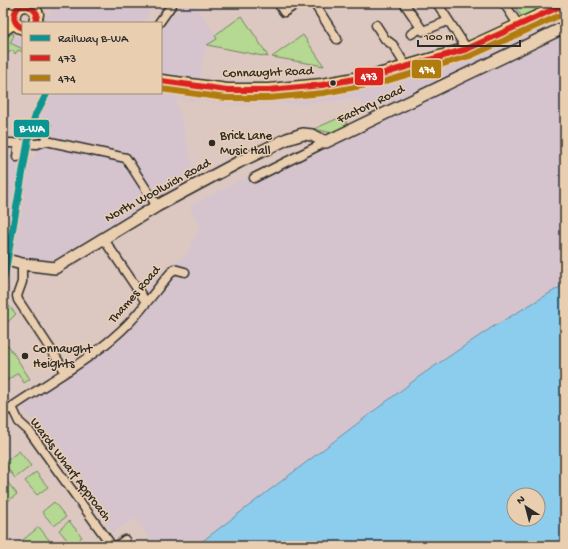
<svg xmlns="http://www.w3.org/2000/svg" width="568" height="549" font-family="'Gochi Hand',sans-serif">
  <rect width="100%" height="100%" fill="#ddc8c1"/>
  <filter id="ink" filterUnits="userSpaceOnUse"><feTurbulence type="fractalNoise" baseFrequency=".025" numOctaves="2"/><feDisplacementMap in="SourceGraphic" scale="8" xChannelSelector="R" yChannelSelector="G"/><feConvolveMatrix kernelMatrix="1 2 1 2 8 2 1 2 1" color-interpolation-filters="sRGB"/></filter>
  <g filter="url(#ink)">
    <path fill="#d5c4cd" d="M 47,3 L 155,3 L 142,23 L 44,23 L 43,18 L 52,12 Z
      M 187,3 L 194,3 L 218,38 L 207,45 L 203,58 L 200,78 L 161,73 L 161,32 L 170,18 Z
      M 565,10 L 565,23 L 472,65 L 367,116 L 358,98 L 304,104 L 235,105 L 176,99 L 192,162 L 201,175 L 97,233 L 58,258 L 45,262 L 32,260 L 19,256 L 3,246 L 3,140 L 17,139 L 35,160 L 37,119 L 51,93 L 161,93 L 161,87 L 189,92 L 254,97 L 324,91 L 375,83 L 432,67 L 469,54 Z
      M 565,32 L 565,284 L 491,328 L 420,376 L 196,546 L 155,546 L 135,518 L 113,533 L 20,404 L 119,335 L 142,300 L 143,294 L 156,278 L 167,268 L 188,253 L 199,227 L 189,206 L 248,176 L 253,184 Z
      M 14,35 L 23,39 L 23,49 L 10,43 Z"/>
    <path fill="#b5d892" stroke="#70825e" d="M 512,3 L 551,3 L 522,17 Z
      M 242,16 L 265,51 L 268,57 L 207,45 L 217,39 L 215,35 Z
      M 13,33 L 14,35 L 10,43 L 23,49 L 23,52 L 18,50 L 15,54 L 13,50 L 3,56 L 3,40 Z
      M 303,35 L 324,66 L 272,57 Z
      M 341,117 L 344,117 L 348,126 L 332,133 L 314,129 Z
      M 3,302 L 8,305 L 16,314 L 3,327 Z
      M 8,345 L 30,379 L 24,383 L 18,373 L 3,383 L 3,349 Z
      M 19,451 L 31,466 L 15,478 L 4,463 Z
      M 36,472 L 48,487 L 37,495 L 25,481 Z
      M 4,478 L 17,494 L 3,505 L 3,479 Z
      M 54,502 L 66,517 L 54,526 L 42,512 Z
      M 69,521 L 82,537 L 72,546 L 59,530 Z
      M 39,527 L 53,545 L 22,546 L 19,543 Z"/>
    <path fill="#8ccdee" stroke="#658ca0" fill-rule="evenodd" d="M 565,284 L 565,546 L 196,546 L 420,376 L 491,328 ZM 514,495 L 538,495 L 538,519 L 514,519 Z"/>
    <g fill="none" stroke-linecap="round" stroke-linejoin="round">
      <g stroke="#2b2b2b" stroke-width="11">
        <path id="street" d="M 278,3 L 284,12 L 298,3
          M 314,3 L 337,39
          M 404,3 L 423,31 L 448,21
          M 437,3 L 467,49
          M 504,3 L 519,26
          M 3,13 L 13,15
          M 159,23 L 173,3
          M 376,25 L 385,39 L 393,45 L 407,68
          M 411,34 L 421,28
          M 46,125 L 46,141
          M 8,143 L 37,144 L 46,141 L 126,158 L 157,206
          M 17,157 L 19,143
          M 254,178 L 326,142
          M 103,238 L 146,302
          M 22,264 L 22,282 L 17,296 L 18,300 L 65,371
          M 12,407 L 19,422 L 29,431 L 112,546
          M 3,413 C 45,383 93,360 129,323 C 145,306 159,286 174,269 L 185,272
          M 117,546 L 125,540"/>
      </g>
      <g stroke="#2b2b2b" stroke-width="14">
        <path id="secondary" d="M 3,259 L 22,264 L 55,268 L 157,206 L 239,162 L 287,139 L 303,134 L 312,135 L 326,142 L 565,27"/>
      </g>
      <g stroke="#2b2b2b" stroke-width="15">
        <path id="primary" d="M 23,28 C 12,25 11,15 18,7 C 27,3 33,6 37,14 L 35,23
          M 3,30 L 14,22
          M 161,81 L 227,90 L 269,90 L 322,85 L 382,74 L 467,49 L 565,4"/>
      </g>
      <use href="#street" stroke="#e9ceb0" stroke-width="8"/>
      <use href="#secondary" stroke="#e9ceb0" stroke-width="11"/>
      <use href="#primary" stroke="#fcde96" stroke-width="12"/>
      <g stroke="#e9ceb0" stroke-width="9">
        <path id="bus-1" d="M 23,28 C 13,24 12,16 18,7 C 27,4 32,6 37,14 L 35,23
          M 161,81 L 227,90 L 269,90 L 322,85 L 382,74 L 467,49 L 565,4"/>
      </g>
      <g stroke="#e9ceb0" stroke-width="9">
        <path id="bus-2" d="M 161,89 L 226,98 L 269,98 L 323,93 L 383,82 L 470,56 L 565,13"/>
      </g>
      <use href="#bus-1" stroke="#dc241f" stroke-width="6"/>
      <use href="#bus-2" stroke="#b07b0f" stroke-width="6"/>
      <g stroke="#e9ceb0" stroke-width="10">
        <path id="rail-1" d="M 3,284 L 29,136 L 36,114 L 47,93"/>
      </g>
      <use href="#rail-1" stroke="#099593" stroke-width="7"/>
    </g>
  </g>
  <g fill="#2b2b2b" stroke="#e9ceb0" stroke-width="1.5">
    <circle cx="333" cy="83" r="3.5"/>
    <circle cx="212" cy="143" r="4"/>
    <circle cx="25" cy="356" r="4"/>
  </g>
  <g text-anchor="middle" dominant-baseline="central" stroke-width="3" stroke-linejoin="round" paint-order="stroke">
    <g font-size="13" fill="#2b2b2b" stroke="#e9ceb0">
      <text transform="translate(268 73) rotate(-2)">Connaught Road</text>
      <text transform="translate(371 105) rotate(-26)">Factory Road</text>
      <text transform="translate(158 191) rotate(-29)">North Woolwich Road</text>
      <text transform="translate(135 295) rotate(-49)">Thames Road</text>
      <text transform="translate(70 470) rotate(53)">Wards Wharf Approach</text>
    </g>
    <g font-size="13" fill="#2b2b2b" stroke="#e9ceb0" text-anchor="start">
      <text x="220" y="136">Brick Lane<tspan x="220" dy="15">Music Hall</tspan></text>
      <text x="33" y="349">Connaught<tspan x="33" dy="15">Heights</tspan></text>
    </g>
  </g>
  <g stroke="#e9ceb0" stroke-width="1.5">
    <rect x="411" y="59" width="31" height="20" rx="4" fill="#b07b0f"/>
    <rect x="354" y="67" width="30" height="19" rx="4" fill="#dc241f"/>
    <rect x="13" y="119" width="37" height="19" rx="4" fill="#099593"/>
  </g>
  <g font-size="11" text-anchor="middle" font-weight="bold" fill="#fff">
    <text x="427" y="73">474</text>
    <text x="369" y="80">473</text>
    <text x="32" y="132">B-WA</text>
  </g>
  <rect width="568" height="549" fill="none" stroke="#e9ceb0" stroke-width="16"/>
  <rect x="8" y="8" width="552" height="533" fill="none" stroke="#2b2b2b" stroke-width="1.5" filter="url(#ink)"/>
  <rect x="22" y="22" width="140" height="72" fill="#e9ceb0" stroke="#9d8d7b"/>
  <rect x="30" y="35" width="20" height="6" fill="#099593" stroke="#9d8d7b"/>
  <text x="58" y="42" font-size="12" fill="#2b2b2b">Railway B-WA</text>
  <rect x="30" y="55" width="20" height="6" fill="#dc241f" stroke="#9d8d7b"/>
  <text x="58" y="62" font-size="12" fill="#2b2b2b">473</text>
  <rect x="30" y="75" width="20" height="6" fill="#b07b0f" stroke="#9d8d7b"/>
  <text x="58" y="82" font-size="12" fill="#2b2b2b">474</text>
  <g transform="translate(526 507) rotate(324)"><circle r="19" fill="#e9ceb0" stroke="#9d8d7b"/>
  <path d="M0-3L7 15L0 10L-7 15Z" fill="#2b2b2b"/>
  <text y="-6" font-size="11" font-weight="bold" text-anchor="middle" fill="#2b2b2b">N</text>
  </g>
  <path d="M418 40v6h102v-6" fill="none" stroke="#2b2b2b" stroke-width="2"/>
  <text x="424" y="40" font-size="12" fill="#2b2b2b" stroke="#e9ceb0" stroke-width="3" paint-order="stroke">100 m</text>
</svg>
